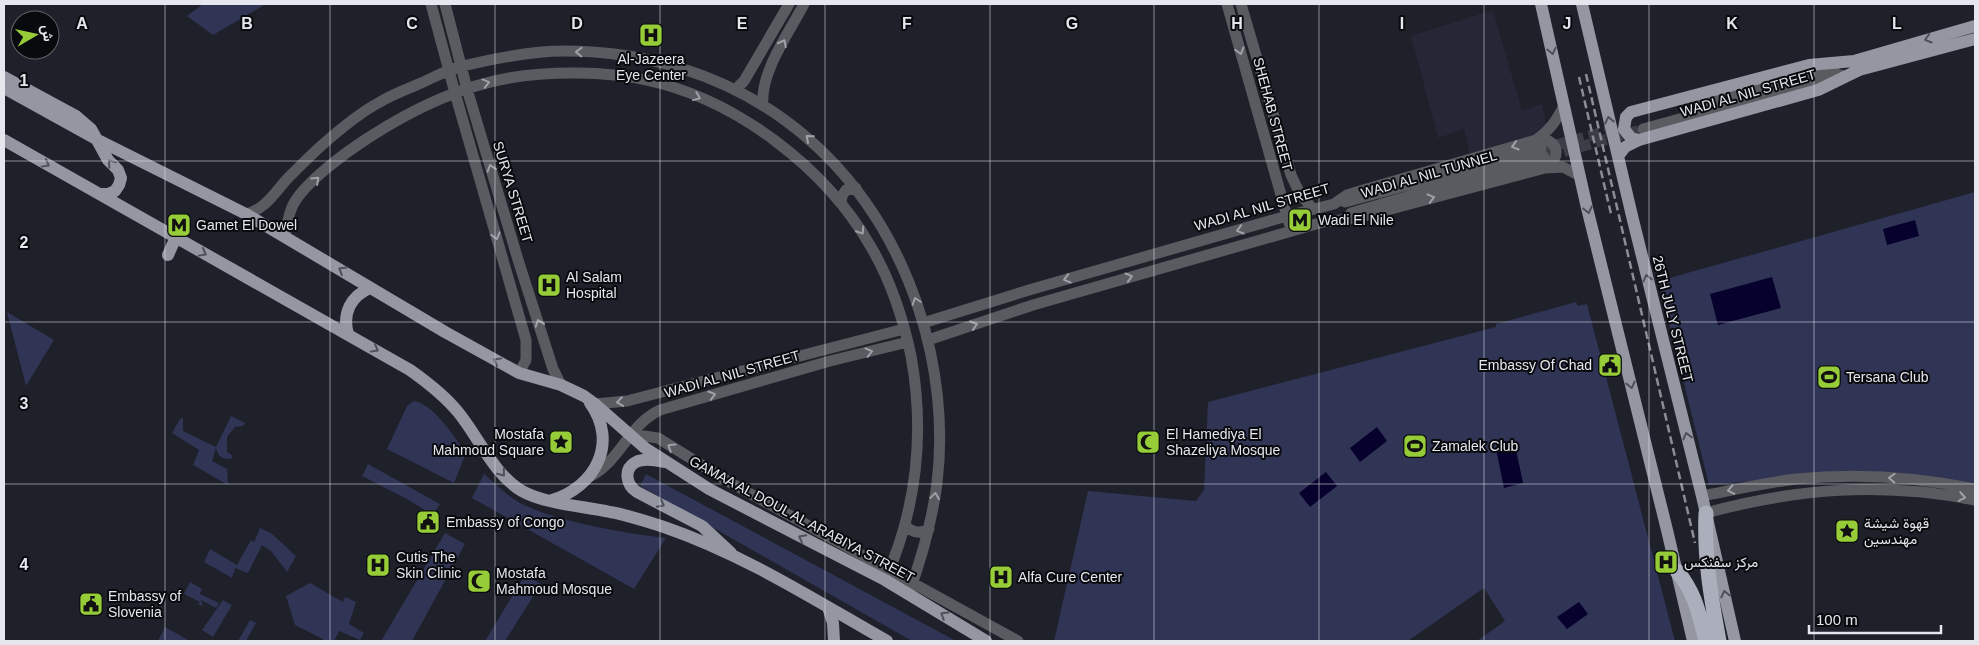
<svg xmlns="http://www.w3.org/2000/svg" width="1979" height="645" font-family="Arial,Vazirmatn,sans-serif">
  <rect width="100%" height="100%" fill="#1e202a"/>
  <path fill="#252737" d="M 1493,10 L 1522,111 L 1542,104 L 1547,128 L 1531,136 L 1470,155 L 1464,129 L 1438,138 L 1411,36 Z"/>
  <path fill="#303455" d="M 203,4 L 266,4 L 213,35 L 187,16 Z
    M 1975,192 L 1975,483 L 1780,478 L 1709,485 L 1659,281 Z
    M 1576,302 L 1578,306 L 1587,304 L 1675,641 L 1477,641 L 1505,621 L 1484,588 L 1408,641 L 1054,641 L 1088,491 L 1196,501 L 1204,490 L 1208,402 L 1496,327 L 1496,324 Z
    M 7,312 L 54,340 L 26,386 Z
    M 414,401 C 435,405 454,437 466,453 L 454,483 L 387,449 L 407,406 Z
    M 231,416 L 245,423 L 243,426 L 235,427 L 227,437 L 227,452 L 233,456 L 231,459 C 221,459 218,456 216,448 L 212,461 L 227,469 L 228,485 L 193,465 L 199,450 L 172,433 L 180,419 L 183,418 L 183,431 L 216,447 Z
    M 368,464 L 440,504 L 433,515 L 405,498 L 362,476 Z
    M 484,474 C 496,484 506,495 520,503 C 557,522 624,533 666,538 L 634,589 L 472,498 Z
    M 646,474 L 956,641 L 912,641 L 640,486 Z
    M 260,528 L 271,533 L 296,556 L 287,572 L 271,551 L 262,545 L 248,573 L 235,568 L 232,578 L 204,562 L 210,549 L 237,565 L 251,540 L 254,542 Z
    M 445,533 L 465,544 L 412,641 L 381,641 Z
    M 525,575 L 541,584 L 505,641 L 485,641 Z
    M 190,582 L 202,589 L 200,594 L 219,603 L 216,608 L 201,600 L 203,606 L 198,604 L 200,602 L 184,594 Z
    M 310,583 L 343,602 L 345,597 L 356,602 L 349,624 L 364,633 L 360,640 L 339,631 L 334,641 L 323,641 L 323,639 L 295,625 L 286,596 Z
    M 223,600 L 232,605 L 213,637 L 202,630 Z
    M 250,620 L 256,623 L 246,641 L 238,641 Z
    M 165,627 L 190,641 L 158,641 Z"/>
  <path fill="#07012d" d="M 1915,220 L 1919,236 L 1887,245 L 1883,229 Z
    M 1772,277 L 1781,308 L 1718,325 L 1710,294 Z
    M 1377,427 L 1387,441 L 1360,462 L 1350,448 Z
    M 1515,445 L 1523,483 L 1504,488 L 1496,449 Z
    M 1326,472 L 1337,486 L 1310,507 L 1299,493 Z
    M 1579,602 L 1588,614 L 1567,629 L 1557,617 Z"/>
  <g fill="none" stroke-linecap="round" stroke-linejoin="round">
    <path stroke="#3c3e47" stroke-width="11" stroke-dasharray="11 5.5" stroke-linecap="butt" d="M 1541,149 L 1608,131
      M 1548,156 L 1643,129"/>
    <path stroke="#5a5b61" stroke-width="11" d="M 431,4 L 455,93 L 526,340 L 526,360 L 519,373
      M 445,4 L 467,89 L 519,263 L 553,369 L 561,385
      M 1227,4 L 1289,223
      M 1241,4 L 1291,175 L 1300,194 L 1313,209
      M 735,90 L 744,81 L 789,4
      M 763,105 C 760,72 789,33 804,4
      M 1697,106 L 1835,66
      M 1643,129 L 1841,75
      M 1536,140 C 1557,136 1564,158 1545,168
      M 1345,202 L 1541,149
      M 841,203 L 842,196 L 846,190 L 856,188
      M 1351,213 L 1544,157
      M 246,214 C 266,209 275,192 288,178 C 299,167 310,156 321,146 C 339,130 359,113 380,102 C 393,94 408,89 421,83 C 435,77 448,69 463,66 C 496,58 530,51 564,51 C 733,51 867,150 919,310 C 937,365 944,426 937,483 C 932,522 922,557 909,593
      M 285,236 C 287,226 288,215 293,205 C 304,183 346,152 368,138 C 411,110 458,87 509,78 C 550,71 605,71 646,80 C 736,99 826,168 871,247 C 891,281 903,318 911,356 C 925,432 917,509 885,580
      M 923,323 L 1029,290 L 1287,216 L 1334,204 L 1347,195 L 1360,191 L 1536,140 C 1550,130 1556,121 1564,106
      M 928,340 L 1033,305 L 1323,222 L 1357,218 L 1545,168 L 1563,167 L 1580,176
      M 595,404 L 627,401 L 904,329
      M 633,438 L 644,436 L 658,438 L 729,482 L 1018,641
      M 589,477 C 621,461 628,425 660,410 L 830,361 L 908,342
      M 1702,496 C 1733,490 1764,483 1796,479 C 1855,473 1917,477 1975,489
      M 1706,513 C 1797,488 1882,482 1975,500
      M 905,525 C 912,533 920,534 929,529"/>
    <path stroke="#9496a2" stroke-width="12" d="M 1541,4 L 1587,208 L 1667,530 L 1693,641
      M 1582,4 L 1633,220 L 1702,496 L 1735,641
      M 4,77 L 76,116 L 91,129 L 108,160 L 118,170 L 121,178 L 119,185 L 115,191 L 108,194 L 100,194
      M 4,88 L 98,140 L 246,214 L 445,332 L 519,373 L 561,385 L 584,396 L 595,404 L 645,448 L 709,489 L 885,580 L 986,641
      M 4,140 L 410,370 C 427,382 444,395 458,412 C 478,436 494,475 522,491 C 545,504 583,506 610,512 C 628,515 646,521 664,527 C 743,554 815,600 887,641
      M 1639,140 L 1631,138 L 1624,129 L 1626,117 L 1631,112 L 1809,65 L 1854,61 L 1975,26
      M 1618,156 L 1625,147 L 1639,140 L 1818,90 L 1859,70 L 1975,39
      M 168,255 L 176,237
      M 348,334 C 342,313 351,296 370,288
      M 664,462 C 655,460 644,458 636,462 C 623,469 626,485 637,492 L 702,526 L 731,553
      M 552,500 C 595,487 619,443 590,403
      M 828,607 L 833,623 L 834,641"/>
    <path stroke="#abaebb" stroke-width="15" d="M 1706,513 C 1704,558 1711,597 1719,641
      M 1677,571 C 1696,594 1699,614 1706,641"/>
    <path stroke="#8b8d96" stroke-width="2.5" stroke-dasharray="8 4" stroke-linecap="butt" d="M 1586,74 L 1695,543
      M 1579,77 L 1611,214"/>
  </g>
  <defs><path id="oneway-chevron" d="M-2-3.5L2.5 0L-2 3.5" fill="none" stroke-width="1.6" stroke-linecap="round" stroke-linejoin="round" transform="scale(1.25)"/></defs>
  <g stroke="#4e5058">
    <use href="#oneway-chevron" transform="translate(1928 39) rotate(164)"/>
    <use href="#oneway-chevron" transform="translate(1552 51) rotate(77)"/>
    <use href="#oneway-chevron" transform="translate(1609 120) rotate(-103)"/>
    <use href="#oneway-chevron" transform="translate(111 163) rotate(-130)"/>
    <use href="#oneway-chevron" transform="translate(46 164) rotate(29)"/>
    <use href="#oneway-chevron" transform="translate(1588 210) rotate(77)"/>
    <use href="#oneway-chevron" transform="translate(203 253) rotate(29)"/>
    <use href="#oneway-chevron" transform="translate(342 270) rotate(-149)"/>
    <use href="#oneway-chevron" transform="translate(1647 278) rotate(-104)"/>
    <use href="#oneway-chevron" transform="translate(375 349) rotate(29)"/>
    <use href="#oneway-chevron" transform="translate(497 361) rotate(-151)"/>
    <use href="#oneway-chevron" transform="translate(1631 385) rotate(76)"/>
    <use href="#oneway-chevron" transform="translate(1687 436) rotate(-104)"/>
    <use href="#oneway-chevron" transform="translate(502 473) rotate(52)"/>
    <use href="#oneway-chevron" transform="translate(661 504) rotate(27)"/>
    <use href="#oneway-chevron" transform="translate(802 538) rotate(-152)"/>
    <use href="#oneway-chevron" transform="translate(1725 594) rotate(-103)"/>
    <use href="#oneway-chevron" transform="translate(944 615) rotate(-148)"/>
  </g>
  <g stroke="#a0a0a8">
    <use href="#oneway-chevron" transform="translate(783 43) rotate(-63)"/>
    <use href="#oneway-chevron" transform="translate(1240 51) rotate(74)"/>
    <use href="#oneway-chevron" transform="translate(579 52) rotate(-178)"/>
    <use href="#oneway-chevron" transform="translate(486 83) rotate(-15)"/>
    <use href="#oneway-chevron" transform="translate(697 97) rotate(22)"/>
    <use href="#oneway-chevron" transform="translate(809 138) rotate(-139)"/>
    <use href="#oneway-chevron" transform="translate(1515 146) rotate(163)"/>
    <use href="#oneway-chevron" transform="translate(491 168) rotate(-107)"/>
    <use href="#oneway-chevron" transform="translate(316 180) rotate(-43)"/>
    <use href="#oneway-chevron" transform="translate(1431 198) rotate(-15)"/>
    <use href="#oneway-chevron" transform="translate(1240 230) rotate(164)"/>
    <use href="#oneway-chevron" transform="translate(861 231) rotate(57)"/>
    <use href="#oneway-chevron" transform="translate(496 236) rotate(74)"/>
    <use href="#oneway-chevron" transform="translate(1129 277) rotate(-16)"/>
    <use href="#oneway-chevron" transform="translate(1067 279) rotate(164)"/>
    <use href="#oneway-chevron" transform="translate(916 301) rotate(-108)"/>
    <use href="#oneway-chevron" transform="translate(539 323) rotate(-109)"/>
    <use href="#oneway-chevron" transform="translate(974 325) rotate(-18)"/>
    <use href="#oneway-chevron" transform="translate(869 352) rotate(-14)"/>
    <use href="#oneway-chevron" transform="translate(712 395) rotate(-16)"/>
    <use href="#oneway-chevron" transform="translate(620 402) rotate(172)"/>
    <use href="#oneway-chevron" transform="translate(671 447) rotate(-148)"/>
    <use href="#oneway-chevron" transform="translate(1892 478) rotate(-177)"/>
    <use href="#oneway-chevron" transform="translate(1731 490) rotate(169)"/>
    <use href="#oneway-chevron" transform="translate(935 496) rotate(-82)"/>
    <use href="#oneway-chevron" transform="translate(1962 497) rotate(10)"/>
  </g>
  <path fill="none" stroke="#e5e6ee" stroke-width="1" stroke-opacity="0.55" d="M 165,4 L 165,641M 330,4 L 330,641M 495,4 L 495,641M 660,4 L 660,641M 825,4 L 825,641M 990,4 L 990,641M 1154,4 L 1154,641M 1319,4 L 1319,641M 1484,4 L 1484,641M 1649,4 L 1649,641M 1814,4 L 1814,641M 4,161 L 1975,161M 4,322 L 1975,322M 4,484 L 1975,484"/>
  <defs>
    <g id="hospital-square" transform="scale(1.25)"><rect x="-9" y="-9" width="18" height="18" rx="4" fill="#97cc39" stroke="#090a0e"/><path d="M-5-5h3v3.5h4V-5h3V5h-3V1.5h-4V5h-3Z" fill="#111"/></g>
    <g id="metro-square" transform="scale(1.25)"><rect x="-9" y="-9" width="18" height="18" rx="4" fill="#97cc39" stroke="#090a0e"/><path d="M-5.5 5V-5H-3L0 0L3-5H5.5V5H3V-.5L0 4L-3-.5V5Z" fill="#111"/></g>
    <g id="civic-square" transform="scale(1.25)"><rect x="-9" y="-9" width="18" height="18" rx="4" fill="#97cc39" stroke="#090a0e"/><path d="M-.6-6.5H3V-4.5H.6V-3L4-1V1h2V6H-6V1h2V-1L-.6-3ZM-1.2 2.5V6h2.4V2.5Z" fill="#111"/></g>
    <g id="stadium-square" transform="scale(1.25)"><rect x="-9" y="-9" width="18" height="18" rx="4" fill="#97cc39" stroke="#090a0e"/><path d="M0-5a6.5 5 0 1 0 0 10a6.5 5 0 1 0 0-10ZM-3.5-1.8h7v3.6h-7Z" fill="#111"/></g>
    <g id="sight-square" transform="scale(1.25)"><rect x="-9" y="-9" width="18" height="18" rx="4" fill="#97cc39" stroke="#090a0e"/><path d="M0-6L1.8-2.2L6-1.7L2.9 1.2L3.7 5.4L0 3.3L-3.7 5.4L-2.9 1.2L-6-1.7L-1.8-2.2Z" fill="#111"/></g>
    <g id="mosque-square" transform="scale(1.25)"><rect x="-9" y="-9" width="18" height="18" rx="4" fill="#97cc39" stroke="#090a0e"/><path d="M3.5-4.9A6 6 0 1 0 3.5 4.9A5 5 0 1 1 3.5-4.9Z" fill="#111"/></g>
  </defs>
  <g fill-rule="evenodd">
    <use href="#hospital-square" x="651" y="35"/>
    <use href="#metro-square" x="1300" y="220"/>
    <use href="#metro-square" x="179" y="225"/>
    <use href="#hospital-square" x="549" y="285"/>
    <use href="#civic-square" x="1610" y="365"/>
    <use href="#stadium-square" x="1829" y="377"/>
    <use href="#sight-square" x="561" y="442"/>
    <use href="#mosque-square" x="1148" y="442"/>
    <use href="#stadium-square" x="1415" y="446"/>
    <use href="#civic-square" x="428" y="522"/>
    <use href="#sight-square" x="1847" y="531"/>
    <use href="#hospital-square" x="1666" y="562"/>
    <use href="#hospital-square" x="378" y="565"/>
    <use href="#hospital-square" x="1001" y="577"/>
    <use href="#mosque-square" x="479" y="581"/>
    <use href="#civic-square" x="91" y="604"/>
  </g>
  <g text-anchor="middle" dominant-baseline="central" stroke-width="4" stroke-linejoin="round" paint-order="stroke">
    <g font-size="14" fill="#e5e6ee" stroke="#090a0e" text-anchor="start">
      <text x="651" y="59" text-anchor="middle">Al-Jazeera<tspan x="651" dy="16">Eye Center</tspan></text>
      <text x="1318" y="220">Wadi El Nile</text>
      <text x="196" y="225">Gamet El Dowel</text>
      <text x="566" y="277">Al Salam<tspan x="566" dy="16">Hospital</tspan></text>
      <text x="1592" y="365" text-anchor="end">Embassy Of Chad</text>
      <text x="1846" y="377">Tersana Club</text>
      <text x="544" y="434" text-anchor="end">Mostafa<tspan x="544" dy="16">Mahmoud Square</tspan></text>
      <text x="1166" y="434">El Hamediya El<tspan x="1166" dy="16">Shazeliya Mosque</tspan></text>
      <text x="1432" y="446">Zamalek Club</text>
      <text x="446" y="522">Embassy of Congo</text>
      <text x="1864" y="523">قهوة شيشة<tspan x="1864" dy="16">مهندسين</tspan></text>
      <text x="396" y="557">Cutis The<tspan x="396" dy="16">Skin Clinic</tspan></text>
      <text x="1684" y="562">مركز سفنكس</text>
      <text x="496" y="573">Mostafa<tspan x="496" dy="16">Mahmoud Mosque</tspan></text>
      <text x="1018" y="577">Alfa Cure Center</text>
      <text x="108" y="596">Embassy of<tspan x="108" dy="16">Slovenia</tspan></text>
    </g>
    <g font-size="14" fill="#e5e6ee" stroke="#090a0e">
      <text transform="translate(1748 93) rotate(-16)">WADI AL NIL STREET</text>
      <text transform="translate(1273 114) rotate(75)">SHEHAB STREET</text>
      <text transform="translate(1429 174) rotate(-16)">WADI AL NIL TUNNEL</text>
      <text transform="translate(513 192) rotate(73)">SURYA STREET</text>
      <text transform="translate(1262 207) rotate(-16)">WADI AL NIL STREET</text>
      <text transform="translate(1673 319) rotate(76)">26TH JULY STREET</text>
      <text transform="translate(732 374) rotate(-16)">WADI AL NIL STREET</text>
      <text transform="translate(802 519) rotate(28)">GAMAA AL DOUL AL ARABIYA STREET</text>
    </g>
  </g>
  <g font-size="16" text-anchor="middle" font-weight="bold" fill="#e5e6ee" stroke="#090a0e" stroke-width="4" stroke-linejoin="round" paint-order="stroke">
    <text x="82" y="29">A</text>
    <text x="247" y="29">B</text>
    <text x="412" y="29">C</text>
    <text x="577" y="29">D</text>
    <text x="742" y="29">E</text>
    <text x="907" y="29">F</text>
    <text x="1072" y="29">G</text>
    <text x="1237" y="29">H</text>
    <text x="1402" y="29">I</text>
    <text x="1567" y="29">J</text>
    <text x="1732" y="29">K</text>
    <text x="1897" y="29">L</text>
    <text x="24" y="86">1</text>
    <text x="24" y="248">2</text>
    <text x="24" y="409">3</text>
    <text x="24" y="570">4</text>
  </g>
  <rect width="1979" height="645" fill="none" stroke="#e5e6ee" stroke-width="10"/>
  <g transform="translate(35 35) rotate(81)"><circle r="24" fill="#090a0e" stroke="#616268"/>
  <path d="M0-4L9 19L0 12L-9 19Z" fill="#97cc39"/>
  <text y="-8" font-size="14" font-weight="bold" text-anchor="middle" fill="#e5e6ee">ش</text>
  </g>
  <path d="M1809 625v8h132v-8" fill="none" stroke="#e5e6ee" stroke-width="2.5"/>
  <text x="1816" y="625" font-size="15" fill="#e5e6ee" stroke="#090a0e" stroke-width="4" paint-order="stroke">100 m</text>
</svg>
